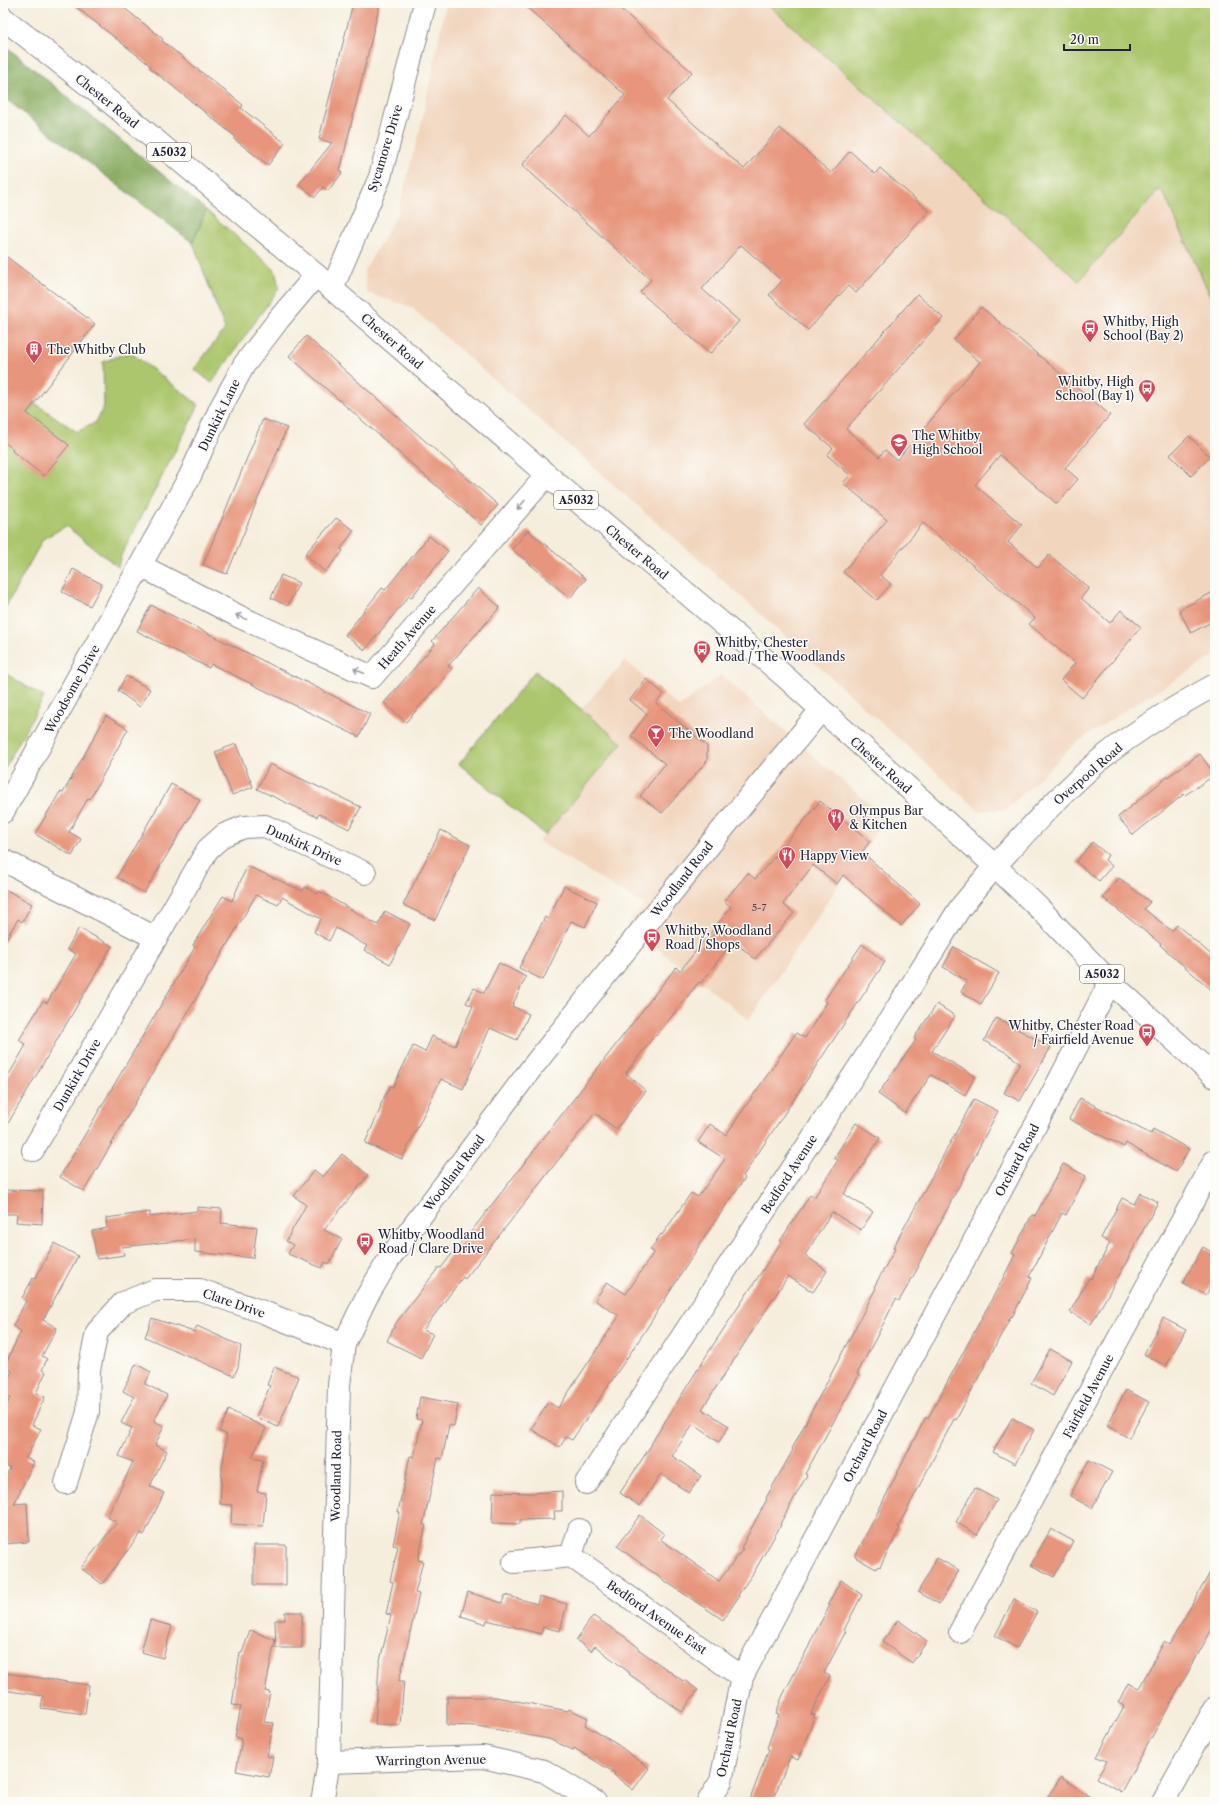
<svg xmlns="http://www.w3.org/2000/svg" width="1218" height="1805" font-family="'Libre Caslon Text',serif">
  <rect width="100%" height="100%" fill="#fdfcf7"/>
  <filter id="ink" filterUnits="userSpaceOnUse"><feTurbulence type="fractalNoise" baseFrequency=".025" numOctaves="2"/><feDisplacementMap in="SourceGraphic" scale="8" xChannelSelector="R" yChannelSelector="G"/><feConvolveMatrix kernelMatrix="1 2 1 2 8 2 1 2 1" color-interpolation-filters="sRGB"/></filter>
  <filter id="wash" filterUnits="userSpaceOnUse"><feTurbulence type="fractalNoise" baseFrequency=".012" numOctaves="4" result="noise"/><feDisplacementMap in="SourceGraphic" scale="16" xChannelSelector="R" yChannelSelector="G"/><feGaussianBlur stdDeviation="0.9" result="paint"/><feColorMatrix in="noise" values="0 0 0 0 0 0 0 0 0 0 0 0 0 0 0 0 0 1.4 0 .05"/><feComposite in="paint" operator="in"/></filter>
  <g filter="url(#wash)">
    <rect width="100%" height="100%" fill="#f6eedd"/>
    <path fill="#f1d5bd" d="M 446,3 L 948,3 L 1164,194 L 1215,306 L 1215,656 L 1127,709 L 1075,744 L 1007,809 L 979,811 L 754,608 L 411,307 L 367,293 L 364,271 L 397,215 L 421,125 Z
      M 625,661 L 679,707 L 721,675 L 885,818 L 870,841 L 848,871 L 749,1020 L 627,925 L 644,905 L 538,841 L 545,835 L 621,743 L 581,709 Z"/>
    <path fill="#abc66c" stroke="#667454" d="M 766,3 L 1215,3 L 1215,306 L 1164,194 L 1159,190 L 1079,281 Z
      M 206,210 L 275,270 L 279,288 L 212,383 L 194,369 L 225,329 L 193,243 Z
      M 130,352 L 199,405 L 121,556 L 118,567 L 66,526 L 43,539 L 3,612 L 3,441 L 5,443 L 35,403 L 77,432 L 96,422 L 104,406 L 103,362 Z
      M 535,671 L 622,743 L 545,835 L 459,764 Z
      M 3,672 L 44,697 L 3,771 Z"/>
    <path fill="#88ab60" stroke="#55664e" d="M 3,44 L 206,210 L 193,243 L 3,97 Z"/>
    <g id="blocks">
      <path fill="#e7957b" d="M 71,3 L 118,3 L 163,39 L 162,41 L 243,105 L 241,108 L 285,143 L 268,165 L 234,139 L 236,137 L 150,68 L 151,66 Z
        M 353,3 L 380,3 L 340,171 L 342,173 L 328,191 L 323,187 L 315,197 L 299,184 L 332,143 L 319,139 Z
        M 522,3 L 614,3 L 692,72 L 667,100 L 744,169 L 780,128 L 831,173 L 850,151 L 875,174 L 880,168 L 929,211 L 856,293 L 848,286 L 808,330 L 769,295 L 782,281 L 741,245 L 702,289 L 739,321 L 710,354 L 640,292 L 651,280 L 522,165 L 566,115 L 589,136 L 625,95 Z
        M 3,254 L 95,324 L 27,413 L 69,445 L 44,476 L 12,451 L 13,449 L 3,441 Z
        M 917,294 L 943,318 L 846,429 L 879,457 L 885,450 L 897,460 L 980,362 L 954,340 L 981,307 L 1110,415 L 1065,468 L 1078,479 L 1057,504 L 1000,455 L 975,485 L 1022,525 L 1008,542 L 1038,568 L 1049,555 L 1089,588 L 1081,598 L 1110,623 L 1121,610 L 1141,627 L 1082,698 L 1061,680 L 1075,663 L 1029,624 L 1035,618 L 923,523 L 880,575 L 891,584 L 877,600 L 843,572 L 887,520 L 843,483 L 850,475 L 827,455 L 833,448 L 804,424 Z
        M 306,336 L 498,505 L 481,525 L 289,356 Z
        M 263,419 L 287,428 L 227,574 L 203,565 Z
        M 1189,436 L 1210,457 L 1191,476 L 1170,455 Z
        M 336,518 L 354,530 L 341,549 L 343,551 L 325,572 L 305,554 Z
        M 528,530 L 586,579 L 570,598 L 512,549 Z
        M 429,536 L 448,551 L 411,598 L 409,596 L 365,650 L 345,635 L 382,588 L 385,590 Z
        M 73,569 L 102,584 L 90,606 L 62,592 Z
        M 281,575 L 299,583 L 288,606 L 271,598 Z
        M 478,588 L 500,607 L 448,666 L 452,669 L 406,722 L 384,703 L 435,644 L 432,641 Z
        M 1215,591 L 1215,620 L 1191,633 L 1179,610 Z
        M 151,605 L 370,714 L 359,737 L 211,664 L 209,668 L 137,631 Z
        M 126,676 L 150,689 L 140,707 L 118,691 Z
        M 646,679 L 664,694 L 656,703 L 707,746 L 707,761 L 662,813 L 640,796 L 665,764 L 631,736 L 647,714 L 630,700 Z
        M 106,716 L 128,729 L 90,799 L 88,798 L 69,832 L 81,839 L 72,856 L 35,834 L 60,792 L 63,793 Z
        M 236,744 L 253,787 L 232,795 L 215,752 Z
        M 1200,754 L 1215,775 L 1185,795 L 1184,794 L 1133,835 L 1118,817 L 1166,778 Z
        M 270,764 L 361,807 L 349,829 L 319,814 L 317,817 L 257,789 Z
        M 171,784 L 200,800 L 144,893 L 117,877 Z
        M 820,801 L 870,841 L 862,852 L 920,904 L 901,926 L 843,875 L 837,884 L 813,865 L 783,904 L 794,913 L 755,959 L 733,941 L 701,983 L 699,982 L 656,1036 L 655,1035 L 626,1073 L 646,1091 L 616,1129 L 595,1113 L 498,1237 L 465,1279 L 463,1277 L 423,1330 L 433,1334 L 421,1358 L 387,1341 L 396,1323 L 439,1267 L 441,1268 L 469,1232 L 470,1233 L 676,967 L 680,971 L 731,907 L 724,901 L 748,873 L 755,879 L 777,854 Z
        M 441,830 L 470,845 L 435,920 L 403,905 Z
        M 1092,842 L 1108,855 L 1105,860 L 1112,866 L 1099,881 L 1076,862 Z
        M 247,866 L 303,891 L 305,887 L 317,894 L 319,891 L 378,925 L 385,911 L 410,924 L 390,964 L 364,950 L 367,946 L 336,928 L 329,941 L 314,932 L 321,919 L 282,897 L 278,905 L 256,895 L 84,1191 L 60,1177 L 195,947 L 193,945 L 208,920 L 223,896 L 232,901 Z
        M 1119,878 L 1150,902 L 1144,909 L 1172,931 L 1177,925 L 1215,958 L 1215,993 L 1160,945 L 1161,944 L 1103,898 Z
        M 564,886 L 597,902 L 585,927 L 571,921 L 543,980 L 519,968 L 545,917 L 548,919 Z
        M 3,888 L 32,904 L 22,922 L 18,919 L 3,944 Z
        M 79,928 L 112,946 L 3,1132 L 3,1085 L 26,1045 L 19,1040 L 43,1001 L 47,1003 L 76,954 L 67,949 Z
        M 862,944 L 885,962 L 743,1176 L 745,1178 L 709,1230 L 645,1331 L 572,1440 L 566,1437 L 560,1447 L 531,1429 L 548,1402 L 558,1408 L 619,1316 L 595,1300 L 607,1282 L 626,1294 L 654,1252 L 650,1250 L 661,1234 L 662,1235 L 691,1193 L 698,1197 L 725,1159 L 698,1142 L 710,1124 L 726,1135 L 796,1033 L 805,1038 L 827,1002 L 824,1001 Z
        M 954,947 L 999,973 L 981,1004 L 961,992 L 967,981 L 943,967 Z
        M 499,963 L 526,977 L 512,1006 L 529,1014 L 517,1040 L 490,1028 L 463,1089 L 441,1079 L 402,1159 L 365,1143 L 381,1107 L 380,1106 L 390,1086 L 393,1087 L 413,1046 L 425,1052 L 432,1036 L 455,1046 L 473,1006 L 466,1003 L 474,988 L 484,993 Z
        M 937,1004 L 955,1016 L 932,1051 L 975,1076 L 965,1095 L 931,1075 L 905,1113 L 878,1094 L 916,1040 L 914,1038 Z
        M 996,1018 L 1051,1047 L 1020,1101 L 1004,1093 L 1020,1063 L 1007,1053 L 984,1041 Z
        M 1080,1098 L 1151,1134 L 1153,1129 L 1189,1149 L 1176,1172 L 1126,1143 L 1124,1147 L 1069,1119 Z
        M 974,1099 L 998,1111 L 918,1265 L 919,1266 L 899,1301 L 896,1299 L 877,1336 L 857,1374 L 859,1375 L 805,1474 L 807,1475 L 780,1524 L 781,1525 L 754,1572 L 738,1595 L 739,1596 L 723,1620 L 662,1579 L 617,1546 L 640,1515 L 664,1534 L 660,1539 L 719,1581 L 743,1549 L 741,1548 L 767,1499 L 766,1498 L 793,1450 L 792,1449 L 876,1288 L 874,1287 L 895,1249 L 893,1248 Z
        M 856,1123 L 880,1138 L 844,1194 L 873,1212 L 861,1230 L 832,1212 L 805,1255 L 827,1271 L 813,1292 L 788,1276 L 702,1409 L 729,1426 L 719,1442 L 693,1424 L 672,1456 L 701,1476 L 689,1493 L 661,1474 L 640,1506 L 620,1493 L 652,1444 L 651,1444 L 713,1345 L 782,1241 L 780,1241 L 810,1195 L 814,1198 L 838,1160 L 834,1158 Z
        M 342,1154 L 368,1175 L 324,1230 L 342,1239 L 329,1264 L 325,1262 L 322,1268 L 288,1254 L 293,1245 L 286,1241 L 306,1205 L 294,1196 L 314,1170 L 323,1177 Z
        M 1063,1164 L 1086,1176 L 1066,1215 L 1062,1213 L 1029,1277 L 1032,1278 L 1012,1317 L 1011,1316 L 956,1420 L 954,1419 L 898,1527 L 900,1528 L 880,1567 L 878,1566 L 876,1569 L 855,1557 L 916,1436 L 926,1417 L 928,1418 L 999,1286 L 1015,1255 L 1012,1253 L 1032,1215 L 1035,1216 Z
        M 3,1190 L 43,1191 L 42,1224 L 16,1222 L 17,1214 L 3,1214 Z
        M 1140,1193 L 1158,1202 L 1121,1272 L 1091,1324 L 1070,1312 L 1089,1278 L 1091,1279 L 1110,1243 L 1101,1238 L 1122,1198 L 1134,1204 Z
        M 197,1207 L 222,1209 L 221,1223 L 257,1227 L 253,1258 L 195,1252 L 195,1239 L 122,1247 L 124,1255 L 97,1259 L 92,1231 L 107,1228 L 106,1218 L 150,1212 L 150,1217 L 197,1211 Z
        M 54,1243 L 78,1256 L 43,1320 L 57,1328 L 42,1356 L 47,1359 L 42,1370 L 46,1372 L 36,1393 L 45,1397 L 32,1425 L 41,1429 L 26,1458 L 34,1462 L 14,1504 L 27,1503 L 29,1542 L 3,1544 L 3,1482 L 10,1468 L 3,1465 L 3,1412 L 10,1398 L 3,1394 L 3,1390 L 12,1371 L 4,1367 L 21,1331 L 13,1326 L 26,1301 L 22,1298 L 33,1278 L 35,1279 Z
        M 1203,1247 L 1215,1254 L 1215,1278 L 1206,1295 L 1183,1283 Z
        M 152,1318 L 194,1332 L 197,1326 L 241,1346 L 238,1367 L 234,1376 L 145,1337 Z
        M 1163,1318 L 1186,1330 L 1166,1366 L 1144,1354 Z
        M 1050,1349 L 1072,1361 L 1053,1396 L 1031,1383 Z
        M 136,1364 L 151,1372 L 145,1384 L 167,1395 L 154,1421 L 164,1426 L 155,1445 L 167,1451 L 150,1486 L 164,1493 L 144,1535 L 141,1533 L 102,1584 L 81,1568 L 117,1522 L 107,1517 L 133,1462 L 119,1456 L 132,1428 L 121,1423 L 134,1397 L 123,1391 Z
        M 274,1367 L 299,1377 L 278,1427 L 256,1417 L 270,1386 L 267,1385 Z
        M 1126,1390 L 1149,1402 L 1129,1438 L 1107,1426 Z
        M 420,1397 L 458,1404 L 454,1426 L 449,1425 L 442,1459 L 438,1458 L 423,1525 L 426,1525 L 418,1560 L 423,1561 L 415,1593 L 419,1594 L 399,1681 L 404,1681 L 400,1725 L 375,1724 L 379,1665 L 391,1615 L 386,1614 L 393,1582 L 390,1581 L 398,1546 L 393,1545 L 400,1512 L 398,1512 L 410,1456 L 414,1457 L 422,1420 L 416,1419 Z
        M 229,1410 L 266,1428 L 252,1457 L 263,1459 L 257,1492 L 266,1493 L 263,1526 L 231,1524 L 232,1505 L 220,1504 L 222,1468 L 227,1435 L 219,1431 Z
        M 1012,1418 L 1034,1430 L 1015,1464 L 993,1452 Z
        M 1089,1460 L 1112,1472 L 1092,1508 L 1070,1496 Z
        M 975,1488 L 997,1500 L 977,1535 L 956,1522 Z
        M 562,1491 L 562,1511 L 554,1511 L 555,1519 L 520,1520 L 520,1524 L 492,1523 L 493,1492 L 530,1493 Z
        M 1051,1529 L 1073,1541 L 1054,1577 L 1031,1565 Z
        M 254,1545 L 286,1545 L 286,1585 L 254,1585 Z
        M 937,1558 L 959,1570 L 939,1604 L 918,1592 Z
        M 1215,1564 L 1215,1624 L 1121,1792 L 1097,1778 L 1107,1761 L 1097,1757 L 1124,1706 L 1118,1703 L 1128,1683 L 1139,1688 L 1164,1642 L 1169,1645 Z
        M 841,1580 L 862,1595 L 844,1630 L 846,1631 L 824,1673 L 830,1676 L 811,1714 L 815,1715 L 798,1760 L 790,1757 L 772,1802 L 749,1802 L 769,1749 L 767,1748 L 779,1714 L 776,1713 L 783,1695 L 810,1644 L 809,1644 L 830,1605 L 828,1604 Z
        M 468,1592 L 502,1603 L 505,1595 L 537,1604 L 539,1596 L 567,1604 L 560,1631 L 543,1627 L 541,1634 L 487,1620 L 486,1624 L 461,1616 Z
        M 1014,1599 L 1037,1612 L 1017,1648 L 995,1636 Z
        M 285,1612 L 302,1612 L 302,1648 L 276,1648 L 275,1620 L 285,1620 Z
        M 593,1616 L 624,1636 L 639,1648 L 638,1649 L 683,1681 L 684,1680 L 698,1690 L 682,1712 L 629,1674 L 630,1673 L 595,1646 L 591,1651 L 576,1640 Z
        M 150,1620 L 172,1626 L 163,1658 L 141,1652 Z
        M 898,1620 L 927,1641 L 912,1663 L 882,1642 Z
        M 250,1630 L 275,1640 L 265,1691 L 270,1692 L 264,1722 L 274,1723 L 267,1756 L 273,1757 L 269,1777 L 236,1771 L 242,1739 L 235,1737 L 241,1706 L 232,1705 L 240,1652 L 242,1653 Z
        M 5,1673 L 89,1685 L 85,1714 L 41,1708 L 43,1696 L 3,1690 Z
        M 447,1697 L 496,1697 L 568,1711 L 569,1709 L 588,1718 L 585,1725 L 618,1745 L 649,1768 L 633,1790 L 614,1775 L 615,1773 L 574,1748 L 573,1750 L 549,1739 L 477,1726 L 447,1725 Z
        M 1061,1777 L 1097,1802 L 1044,1802 Z"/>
    </g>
  </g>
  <g filter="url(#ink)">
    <use href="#blocks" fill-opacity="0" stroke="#8c888c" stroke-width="1"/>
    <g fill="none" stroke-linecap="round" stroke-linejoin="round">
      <g stroke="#8c888c" stroke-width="24">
        <path id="street" d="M 141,566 L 240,617 L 372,677 L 547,475
          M 3,812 L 190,476 L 221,407 L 244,365 L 279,319 L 316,275
          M 3,860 L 156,938
          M 33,1150 L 208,849 L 224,835 L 244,827 L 265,826 L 365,873
          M 66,1483 L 88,1412 L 89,1370 L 97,1332 L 123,1303 L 155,1290 L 200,1290 L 263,1312 L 344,1344
          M 586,1483 L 884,1029 L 960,908 L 995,866
          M 571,1556 L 579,1530
          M 514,1562 L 571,1556 L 742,1677
          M 960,1632 L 1215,1160
          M 329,1762 L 483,1757 L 544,1771 L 595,1802
          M 708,1802 L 721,1781 L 742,1677 L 1049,1100 L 1110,982
          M 1163,1802 L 1215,1708"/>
      </g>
      <g stroke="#8c888c" stroke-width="24">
        <path id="secondary" d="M 332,289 L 380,177 L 425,3
          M 995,866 C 1029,829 1063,791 1102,758 C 1137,730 1176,706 1215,685
          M 322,1802 L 329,1762 L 339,1385 L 344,1344 L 366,1298 L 391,1256 L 530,1070 L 716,837 L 821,710"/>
      </g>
      <g stroke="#8c888c" stroke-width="24">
        <path id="primary" d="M 3,18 L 110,102 L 316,275 L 547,475 L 783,675 L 995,866 L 1042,911 L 1110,982 L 1215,1077"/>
      </g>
      <use href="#street" stroke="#fff" stroke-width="22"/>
      <use href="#secondary" stroke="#fff" stroke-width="22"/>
      <use href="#primary" stroke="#fff" stroke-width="22"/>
    </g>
    <defs><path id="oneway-shaft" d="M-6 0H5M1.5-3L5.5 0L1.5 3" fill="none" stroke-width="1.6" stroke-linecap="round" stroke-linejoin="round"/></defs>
    <g stroke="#9c9ca7">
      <use href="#oneway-shaft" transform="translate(521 505) rotate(131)"/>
      <use href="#oneway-shaft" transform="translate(241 617) rotate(-155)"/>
      <use href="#oneway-shaft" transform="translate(359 671) rotate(-155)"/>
    </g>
  </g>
  <defs>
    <g id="bus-pin" transform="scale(0.9)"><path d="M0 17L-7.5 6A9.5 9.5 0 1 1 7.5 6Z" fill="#d1495b" stroke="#fdfcf7"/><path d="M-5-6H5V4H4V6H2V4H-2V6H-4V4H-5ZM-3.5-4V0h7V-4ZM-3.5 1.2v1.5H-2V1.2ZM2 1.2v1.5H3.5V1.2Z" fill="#fff"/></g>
    <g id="building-pin" transform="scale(0.9)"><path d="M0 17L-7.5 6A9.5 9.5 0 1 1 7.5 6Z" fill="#d1495b" stroke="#fdfcf7"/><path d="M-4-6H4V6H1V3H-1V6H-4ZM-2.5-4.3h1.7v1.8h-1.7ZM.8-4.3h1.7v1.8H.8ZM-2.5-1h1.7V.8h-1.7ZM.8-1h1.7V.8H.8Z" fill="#fff"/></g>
    <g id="school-pin" transform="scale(0.9)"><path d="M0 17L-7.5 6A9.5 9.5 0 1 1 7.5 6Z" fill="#d1495b" stroke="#fdfcf7"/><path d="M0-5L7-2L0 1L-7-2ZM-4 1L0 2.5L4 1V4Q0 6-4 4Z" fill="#fff"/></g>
    <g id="bar-pin" transform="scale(0.9)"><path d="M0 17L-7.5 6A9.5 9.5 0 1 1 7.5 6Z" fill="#d1495b" stroke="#fdfcf7"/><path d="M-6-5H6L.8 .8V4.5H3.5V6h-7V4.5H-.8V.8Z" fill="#fff"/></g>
    <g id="restaurant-pin" transform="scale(0.9)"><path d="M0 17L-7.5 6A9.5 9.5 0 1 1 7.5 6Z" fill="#d1495b" stroke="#fdfcf7"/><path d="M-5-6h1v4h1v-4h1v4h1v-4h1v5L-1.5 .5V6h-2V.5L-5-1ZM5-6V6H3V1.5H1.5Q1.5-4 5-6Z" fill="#fff"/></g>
  </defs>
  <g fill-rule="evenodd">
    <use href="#bus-pin" x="1090" y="328"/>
    <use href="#building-pin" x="34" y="349"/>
    <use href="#bus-pin" x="1147" y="388"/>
    <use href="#school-pin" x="899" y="442"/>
    <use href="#bus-pin" x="702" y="649"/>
    <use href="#bar-pin" x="656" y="733"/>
    <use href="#restaurant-pin" x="836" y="817"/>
    <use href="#restaurant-pin" x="787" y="855"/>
    <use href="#bus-pin" x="652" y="937"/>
    <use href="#bus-pin" x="1147" y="1032"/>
    <use href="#bus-pin" x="365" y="1241"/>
  </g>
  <g text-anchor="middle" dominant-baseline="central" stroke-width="3" stroke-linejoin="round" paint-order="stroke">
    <g font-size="10" fill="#533f4b">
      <text x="759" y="907">5-7</text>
    </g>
    <g fill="#fdfcf7" stroke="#646373" stroke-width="1">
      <rect x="147" y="143" width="44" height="18" rx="3"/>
      <rect x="554" y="491" width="44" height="18" rx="3"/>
      <rect x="1080" y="965" width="44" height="18" rx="3"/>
    </g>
    <g font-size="11" font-weight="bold" fill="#22223b">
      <text x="169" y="152">A5032</text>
      <text x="576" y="500">A5032</text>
      <text x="1102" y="974">A5032</text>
    </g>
    <g font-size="12" fill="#22223b" stroke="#fdfcf7">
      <text transform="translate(107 101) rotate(39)">Chester Road</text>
      <text transform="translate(385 148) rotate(-73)">Sycamore Drive</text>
      <text transform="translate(392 341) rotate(41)">Chester Road</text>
      <text transform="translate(219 415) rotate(-64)">Dunkirk Lane</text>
      <text transform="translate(637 552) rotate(40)">Chester Road</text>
      <text transform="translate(407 637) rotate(-49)">Heath Avenue</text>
      <text transform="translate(72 689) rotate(-61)">Woodsome Drive</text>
      <text transform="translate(881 765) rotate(42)">Chester Road</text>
      <text transform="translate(1088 774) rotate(-41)">Overpool Road</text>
      <text transform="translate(304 845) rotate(24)">Dunkirk Drive</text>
      <text transform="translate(682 879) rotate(-52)">Woodland Road</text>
      <text transform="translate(77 1075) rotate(-60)">Dunkirk Drive</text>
      <text transform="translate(1017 1160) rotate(-62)">Orchard Road</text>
      <text transform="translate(454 1173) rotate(-53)">Woodland Road</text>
      <text transform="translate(789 1174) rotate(-57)">Bedford Avenue</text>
      <text transform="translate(234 1303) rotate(19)">Clare Drive</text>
      <text transform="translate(1088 1396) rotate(-62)">Fairfield Avenue</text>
      <text transform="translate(865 1446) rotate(-62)">Orchard Road</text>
      <text transform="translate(336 1476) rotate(-89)">Woodland Road</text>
      <text transform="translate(657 1617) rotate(35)">Bedford Avenue East</text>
      <text transform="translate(729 1738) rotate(-78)">Orchard Road</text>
      <text transform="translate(431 1760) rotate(-1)">Warrington Avenue</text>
    </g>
    <g font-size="12" fill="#22223b" stroke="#fdfcf7" text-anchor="start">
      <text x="1103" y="321">Whitby, High<tspan x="1103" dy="14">School (Bay 2)</tspan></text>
      <text x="47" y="349">The Whitby Club</text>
      <text x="1134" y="381" text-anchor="end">Whitby, High<tspan x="1134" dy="14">School (Bay 1)</tspan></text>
      <text x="912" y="435">The Whitby<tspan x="912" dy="14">High School</tspan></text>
      <text x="715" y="642">Whitby, Chester<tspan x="715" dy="14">Road / The Woodlands</tspan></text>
      <text x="669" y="733">The Woodland</text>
      <text x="849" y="810">Olympus Bar<tspan x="849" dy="14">&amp; Kitchen</tspan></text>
      <text x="800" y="855">Happy View</text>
      <text x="665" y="930">Whitby, Woodland<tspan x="665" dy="14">Road / Shops</tspan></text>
      <text x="1134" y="1025" text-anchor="end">Whitby, Chester Road<tspan x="1134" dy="14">/ Fairfield Avenue</tspan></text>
      <text x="378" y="1234">Whitby, Woodland<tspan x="378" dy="14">Road / Clare Drive</tspan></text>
    </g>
  </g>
  <rect width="1218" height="1805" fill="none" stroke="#fdfcf7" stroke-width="16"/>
  <path d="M1064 44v6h66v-6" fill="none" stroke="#22223b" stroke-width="2"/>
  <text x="1070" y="44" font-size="12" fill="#22223b" stroke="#fdfcf7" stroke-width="3" paint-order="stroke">20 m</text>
</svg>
